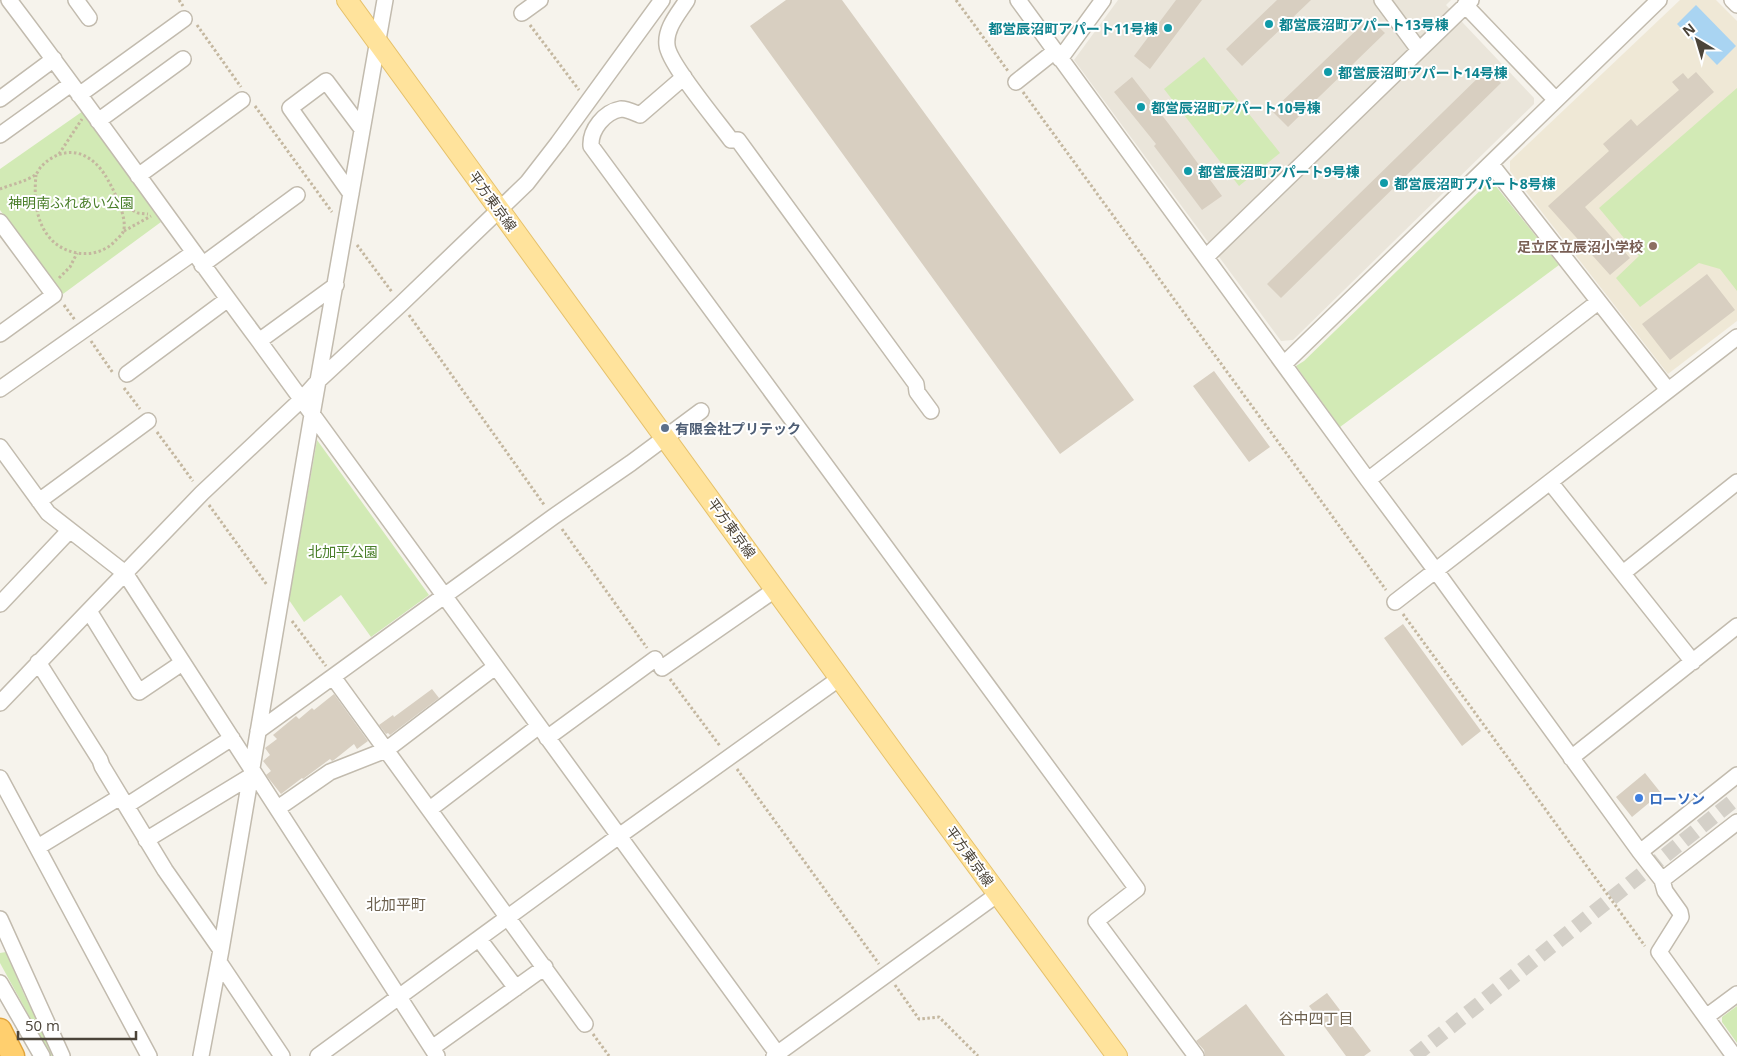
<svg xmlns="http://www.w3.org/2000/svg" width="1737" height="1056" font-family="'Open Sans','Noto Sans JP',sans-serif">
  <rect width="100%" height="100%" fill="#f6f3ec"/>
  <path fill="#eae5da" d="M 1118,0 L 1451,0 L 1446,5 L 1534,98 L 1534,104 L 1293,340 L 1281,341 L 1074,60 Z"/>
  <path fill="#efe8d6" d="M 1680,0 L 1716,0 L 1737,21 L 1737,321 L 1668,374 L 1510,171 L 1510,161 Z"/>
  <path fill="#d2eab5" d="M 1204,57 L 1280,153 L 1239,186 L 1164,89 Z
    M 1737,88 L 1737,291 L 1720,269 L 1699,263 L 1640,307 L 1616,278 L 1639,256 L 1599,208 Z
    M 83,111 L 161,222 L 63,294 L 0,210 L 0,169 Z
    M 1491,180 L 1559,265 L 1340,427 L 1296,366 L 1304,361 Z
    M 317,440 L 429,595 L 371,637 L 341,595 L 304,622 L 289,600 Z
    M 6,952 L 24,994 L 54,1056 L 51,1056 L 0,963 L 0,953 Z
    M 1737,1006 L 1737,1043 L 1722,1022 L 1722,1017 Z"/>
  <path fill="#a9d4f2" d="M 1696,5 L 1736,46 L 1717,65 L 1677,24 Z"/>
  <path fill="#d8cfc1" d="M 786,0 L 842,0 L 1134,400 L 1060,454 L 750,26 Z
    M 1176,0 L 1202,0 L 1150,69 L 1134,56 Z
    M 1277,0 L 1311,0 L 1242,66 L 1226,49 Z
    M 1369,18 L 1385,33 L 1288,127 L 1272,111 Z
    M 1487,69 L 1501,83 L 1281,298 L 1267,284 Z
    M 1696,72 L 1714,92 L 1585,207 L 1630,258 L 1610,275 L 1548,206 L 1609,151 L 1603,144 L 1631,119 L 1637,126 L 1679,90 L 1672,82 L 1683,73 L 1688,79 Z
    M 1132,77 L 1168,123 L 1222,196 L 1202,210 L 1154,146 L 1156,144 L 1114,92 Z
    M 1707,274 L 1735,310 L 1670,360 L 1642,324 Z
    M 1214,371 L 1270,447 L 1249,462 L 1193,386 Z
    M 1403,624 L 1481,731 L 1462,746 L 1384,638 Z
    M 432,689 L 439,698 L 390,735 L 388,733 L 386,734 L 379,725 L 393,715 L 394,717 Z
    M 334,694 L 368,741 L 357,749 L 354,744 L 334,760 L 332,761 L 330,759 L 303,779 L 302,778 L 281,794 L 266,775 L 271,771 L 263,761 L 270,755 L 265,748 L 277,739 L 273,735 L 296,716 L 299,719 L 312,708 L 314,710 Z
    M 1645,773 L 1661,793 L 1632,817 L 1616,797 Z
    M 1327,993 L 1371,1051 L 1364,1056 L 1346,1056 L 1309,1006 Z
    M 1246,1004 L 1285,1056 L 1205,1056 L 1204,1050 L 1196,1041 Z"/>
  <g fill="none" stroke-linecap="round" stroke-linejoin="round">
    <path stroke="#d4d0c8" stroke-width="15" stroke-dasharray="15 8" stroke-linecap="butt" d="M 1414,1056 L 1737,798"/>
    <g stroke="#c2bbae" stroke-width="18">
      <path id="minor" d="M 9,0 C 94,112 175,228 259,341 L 779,1056
        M 76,0 L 89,18
        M 687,0 C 679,13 665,28 667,45 C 668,63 718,122 731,140 L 738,140 L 916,384 L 917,392 L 931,411
        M 1018,0 L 1368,480 L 1436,571 L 1640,852
        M 1382,0 L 1419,50
        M 1732,0 L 1737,5
        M 1465,5 L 1555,99
        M 522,13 L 540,0
        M 1060,59 L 1103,0
        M 684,77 L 640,115 C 635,113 627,109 621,109 C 604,112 590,130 591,146 L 1137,889 L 1096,921 L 1196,1056
        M 1016,82 L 1055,51
        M 79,95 L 184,19
        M 0,99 L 54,59
        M 98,121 L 183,59
        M 0,135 L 71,84
        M 1491,164 L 1668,390
        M 138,176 L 242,100
        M 351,194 L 290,108 L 326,81 L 362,129
        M 0,222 L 54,295 L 0,334
        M 1206,257 L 1471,0
        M 202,265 L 297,195
        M 259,341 L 336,285
        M 1284,364 L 1659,0
        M 127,374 L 228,299
        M 0,389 L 193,253
        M 0,447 L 48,513 L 125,573 L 437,1056
        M 1368,480 L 1598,302
        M 1550,482 L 1693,662
        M 39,501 L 148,421
        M 1623,573 L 1737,482
        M 1395,602 L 1737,337
        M 0,604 L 69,531
        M 89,611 L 139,692 L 182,663
        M 38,662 L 100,760 L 102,766 L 165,870 L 221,950
        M 662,668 L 776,589
        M 333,677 L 585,1024
        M 0,703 L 202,493 L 302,399 L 319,380 L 401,304 L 527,183 L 558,143 L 662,0
        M 258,731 L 553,517 L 631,463 L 701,411
        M 547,738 L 655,659
        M 1571,758 L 1737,626
        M 1737,775 L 1640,852 L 1662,880 L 1737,822
        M 0,778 L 149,1056
        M 126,806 L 232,738
        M 278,808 L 330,772 L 386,750 L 495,667
        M 430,809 L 539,726
        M 146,840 L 251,776
        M 38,847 L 120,797
        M 1662,880 L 1665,891 L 1680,912 L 1681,917 L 1659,952 L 1734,1056
        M 0,919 L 62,1056
        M 479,939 L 516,988
        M 219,962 L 282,1056
        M 0,983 L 42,1056
        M 1706,1017 L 1737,994
        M 432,1048 L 545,967
        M 201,1056 L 221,950 L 312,415 L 385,0
        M 318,1056 L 619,836 L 840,678
        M 774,1056 L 998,894"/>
    </g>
    <g stroke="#e6c16a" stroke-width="22">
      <path id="major" d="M 347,0 L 897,757 L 1117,1056"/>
    </g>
    <g stroke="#e0a43c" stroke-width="25">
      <path id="highway" d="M 0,1030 L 13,1056"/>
    </g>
    <path stroke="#c4b79f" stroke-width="3" stroke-dasharray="2.5 2.5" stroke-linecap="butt" d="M 179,0 L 183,6
      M 956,0 L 1008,71
      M 197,25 L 241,87
      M 530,25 L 579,90
      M 1023,92 L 1386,590
      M 255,106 L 332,212
      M 59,154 L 82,119
      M 0,189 C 10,185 27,181 35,175 C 38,173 39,168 42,166 C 47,160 57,154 65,153 C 82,150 96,161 105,175 C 112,186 129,219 123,232 C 122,235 118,238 116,240 C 99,260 65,257 49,237 C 35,220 34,195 36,175
      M 119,204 L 138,213 L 148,214
      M 124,231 L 151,216
      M 357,245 L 392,292
      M 59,278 L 70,267 L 77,253
      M 64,305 L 75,320
      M 409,315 L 545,506
      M 91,341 L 113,373
      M 124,388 L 140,409
      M 157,432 L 193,481
      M 209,505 L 267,585
      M 562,529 L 647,648
      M 1403,614 L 1645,946
      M 292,621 L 326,666
      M 670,679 L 720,746
      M 737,769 L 879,964
      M 895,985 L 919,1019 L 939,1017 L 978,1056
      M 593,1034 L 609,1056"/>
    <use href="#minor" stroke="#fff" stroke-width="15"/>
    <use href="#major" stroke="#ffe39c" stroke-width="20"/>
    <use href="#highway" stroke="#ffcf6e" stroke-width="22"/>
  </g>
  <g fill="#0f9aa8" stroke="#fff" stroke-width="2">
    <circle cx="1269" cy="24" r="5"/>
    <circle cx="1168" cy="28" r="5"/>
    <circle cx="1328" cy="72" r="5"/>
    <circle cx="1141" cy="107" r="5"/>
    <circle cx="1188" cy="171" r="5"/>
    <circle cx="1384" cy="183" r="5"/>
  </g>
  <circle fill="#8d6e63" stroke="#fff" stroke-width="2" cx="1653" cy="246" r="5"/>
  <circle fill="#5c6f8a" stroke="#fff" stroke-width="2" cx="665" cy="428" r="5"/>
  <circle fill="#3f7fe0" stroke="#fff" stroke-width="2" cx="1639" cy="798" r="5"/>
  <g text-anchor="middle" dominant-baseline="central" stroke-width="4" stroke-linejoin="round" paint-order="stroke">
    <g font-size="14" font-weight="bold" fill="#0d838f" stroke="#fff" text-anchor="start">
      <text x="1279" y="24">都営辰沼町アパート13号棟</text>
      <text x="1158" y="28" text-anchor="end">都営辰沼町アパート11号棟</text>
      <text x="1338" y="72">都営辰沼町アパート14号棟</text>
      <text x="1151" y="107">都営辰沼町アパート10号棟</text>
      <text x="1198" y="171">都営辰沼町アパート9号棟</text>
      <text x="1394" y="183">都営辰沼町アパート8号棟</text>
    </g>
    <g font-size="14" fill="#4b4439" stroke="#fff">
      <text transform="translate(493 201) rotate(54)">平方東京線</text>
      <text transform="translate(732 528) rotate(54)">平方東京線</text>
      <text transform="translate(970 856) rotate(54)">平方東京線</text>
    </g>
    <g font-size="14" fill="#4a7f2a" stroke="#fff">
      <text x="71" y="202">神明南ふれあい公園</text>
      <text x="343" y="551">北加平公園</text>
    </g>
    <g font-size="14" font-weight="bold" fill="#785e54" stroke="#fff" text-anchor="end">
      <text x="1643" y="246">足立区立辰沼小学校</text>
    </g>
    <g font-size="14" font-weight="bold" fill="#4e5e75" stroke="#fff" text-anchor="start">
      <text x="675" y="428">有限会社プリテック</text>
    </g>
    <g font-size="14" font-weight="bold" fill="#366cbe" stroke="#fff" text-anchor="start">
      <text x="1649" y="798">ローソン</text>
    </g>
    <g font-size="15" fill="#6e6250" stroke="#fff">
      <text x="396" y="904">北加平町</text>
      <text x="1316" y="1018">谷中四丁目</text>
    </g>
  </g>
  <g transform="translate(1697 40) rotate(322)" stroke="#ffffff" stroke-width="4" paint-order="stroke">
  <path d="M0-4L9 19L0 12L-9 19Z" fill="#4b4439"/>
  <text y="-8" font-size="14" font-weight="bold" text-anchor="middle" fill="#4b4439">N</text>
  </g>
  <path d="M18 1031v8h118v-8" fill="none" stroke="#4b4439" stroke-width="2.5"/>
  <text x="25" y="1031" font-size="15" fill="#4b4439" stroke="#ffffff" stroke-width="4" paint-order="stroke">50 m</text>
</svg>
